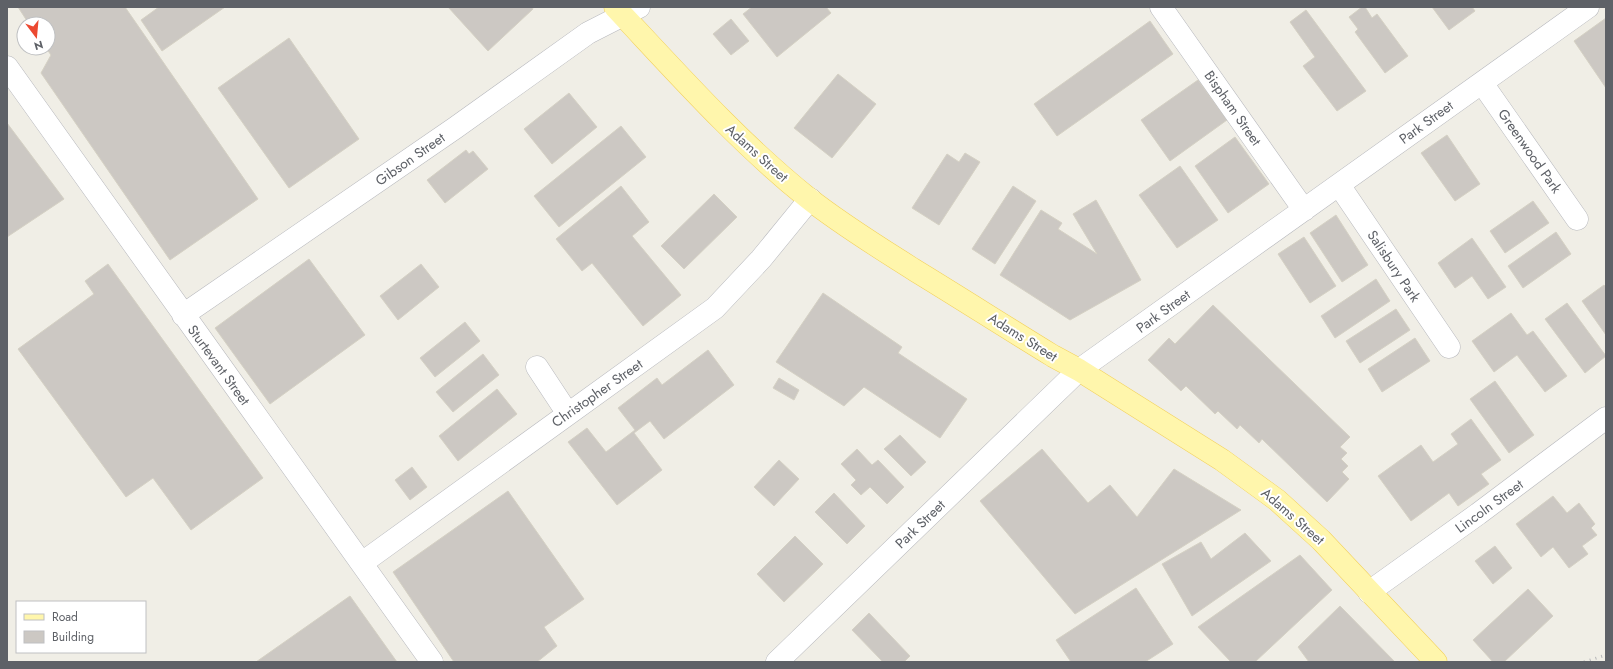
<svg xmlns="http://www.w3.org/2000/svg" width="1613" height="669" font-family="Jost,sans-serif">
  <rect width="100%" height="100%" fill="#f0eee6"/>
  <path fill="#ccc8c3" stroke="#d5d1c4" d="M 18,7 L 125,7 L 258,199 L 170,260 L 41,73 L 51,55 L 46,48 L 48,48 L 48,24 L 29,24 Z
    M 159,7 L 225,7 L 162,51 L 141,20 Z
    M 448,7 L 532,7 L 533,9 L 488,51 Z
    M 752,7 L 826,7 L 831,13 L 777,57 L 743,14 Z
    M 1362,7 L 1365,7 L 1372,18 L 1377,14 L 1408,56 L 1385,73 L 1355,32 L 1358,29 L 1349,17 Z
    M 1432,7 L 1472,7 L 1475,11 L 1449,30 Z
    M 1306,10 L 1366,91 L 1337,111 L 1303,66 L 1315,57 L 1290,22 Z
    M 1606,18 L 1606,88 L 1574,41 Z
    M 731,19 L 749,41 L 731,55 L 713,34 Z
    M 1150,21 L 1173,54 L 1057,136 L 1034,104 Z
    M 289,38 L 359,139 L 289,188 L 218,88 Z
    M 838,74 L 876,104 L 832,158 L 794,128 Z
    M 1198,80 L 1227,120 L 1170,161 L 1141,120 Z
    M 569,93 L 597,127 L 552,164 L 524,129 Z
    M 7,123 L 64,199 L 7,237 Z
    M 621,126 L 646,157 L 559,227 L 534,196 Z
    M 1447,135 L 1480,184 L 1455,201 L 1421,153 Z
    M 1235,137 L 1269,184 L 1228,213 L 1195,166 Z
    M 466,150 L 469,154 L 473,151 L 488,169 L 445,203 L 427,180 Z
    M 965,153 L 980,162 L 939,225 L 912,208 L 947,154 L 959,162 Z
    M 1180,166 L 1218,220 L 1177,248 L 1139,195 Z
    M 621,186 L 649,222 L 632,236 L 681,295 L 643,326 L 592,263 L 582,271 L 556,239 Z
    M 1013,186 L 1036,201 L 995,264 L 972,249 Z
    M 714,194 L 737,217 L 684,269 L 661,246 Z
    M 1096,200 L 1141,280 L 1070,320 L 1000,275 L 1041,210 L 1062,223 L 1058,229 L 1097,254 L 1073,214 Z
    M 1533,201 L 1549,223 L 1505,253 L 1490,231 Z
    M 1336,215 L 1368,265 L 1342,282 L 1310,233 Z
    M 1556,232 L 1571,254 L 1523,288 L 1508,266 Z
    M 1304,237 L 1336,286 L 1310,303 L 1278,254 Z
    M 1472,238 L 1506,287 L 1488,299 L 1472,276 L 1455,288 L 1438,263 Z
    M 309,259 L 365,335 L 270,404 L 215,328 Z
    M 108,264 L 263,478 L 191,530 L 153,478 L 126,497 L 18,349 L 94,294 L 85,281 Z
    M 421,264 L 439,287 L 398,320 L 380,296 Z
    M 1376,279 L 1390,301 L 1335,338 L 1321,316 Z
    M 1604,285 L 1606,287 L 1606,335 L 1582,301 Z
    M 823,293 L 902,347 L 898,353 L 967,399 L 940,438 L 864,387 L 844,406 L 776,362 Z
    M 1567,303 L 1606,356 L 1585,373 L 1545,319 Z
    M 1213,305 L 1350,437 L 1340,447 L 1347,453 L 1341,459 L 1348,466 L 1342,472 L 1349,479 L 1327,502 L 1262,439 L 1259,443 L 1240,425 L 1237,429 L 1218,411 L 1215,414 L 1186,386 L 1181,391 L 1148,360 L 1169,338 L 1175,344 Z
    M 1396,309 L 1410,330 L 1360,363 L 1346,341 Z
    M 1511,313 L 1527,335 L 1533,331 L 1567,376 L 1545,392 L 1517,355 L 1494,372 L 1472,341 Z
    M 465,322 L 480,341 L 435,377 L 420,358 Z
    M 1415,338 L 1430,361 L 1382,392 L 1368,369 Z
    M 708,350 L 734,385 L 664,439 L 650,421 L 634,433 L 662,470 L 617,505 L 568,442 L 587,428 L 606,452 L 635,430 L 618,408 L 657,378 L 662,385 Z
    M 483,354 L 499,375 L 453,412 L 436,392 Z
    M 779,378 L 799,390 L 794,400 L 773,388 Z
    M 1495,381 L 1534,435 L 1509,453 L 1470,399 Z
    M 497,389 L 517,414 L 458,461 L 439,436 Z
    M 1471,419 L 1501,460 L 1481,474 L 1489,484 L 1458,506 L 1449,493 L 1411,521 L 1378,476 L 1421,445 L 1433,462 L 1458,444 L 1451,434 Z
    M 900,435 L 926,462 L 911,476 L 884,449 Z
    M 857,449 L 872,465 L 878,460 L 904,487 L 887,504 L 870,487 L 861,495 L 851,485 L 856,480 L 841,464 Z
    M 1042,449 L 1088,503 L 1110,485 L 1137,517 L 1174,469 L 1241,510 L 1075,614 L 980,501 Z
    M 779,460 L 799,479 L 774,506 L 754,487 Z
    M 412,467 L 427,487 L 410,500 L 395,480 Z
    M 508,491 L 584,599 L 544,627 L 557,646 L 537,662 L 454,662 L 393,572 Z
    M 834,493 L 865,526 L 847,544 L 815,512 Z
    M 1553,496 L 1567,513 L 1579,503 L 1595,524 L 1591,528 L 1597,535 L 1582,546 L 1588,554 L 1569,568 L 1553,547 L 1541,557 L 1516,524 Z
    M 1245,533 L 1271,561 L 1192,616 L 1162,564 L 1201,542 L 1211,559 Z
    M 795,536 L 823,564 L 784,602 L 757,574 Z
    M 1495,546 L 1512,568 L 1493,584 L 1475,561 Z
    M 1300,555 L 1332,590 L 1255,662 L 1231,662 L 1198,627 Z
    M 1136,588 L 1173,644 L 1145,662 L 1071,662 L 1056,640 Z
    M 1528,589 L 1553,616 L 1504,662 L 1493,662 L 1473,640 Z
    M 350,596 L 397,662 L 256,662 Z
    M 1340,606 L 1395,662 L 1309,662 L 1298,647 Z
    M 869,613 L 910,656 L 904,662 L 883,662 L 852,630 Z"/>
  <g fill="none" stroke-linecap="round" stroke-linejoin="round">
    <g stroke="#b7b8bd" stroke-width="23">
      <path id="minor" d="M 1161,7 L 1304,210
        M 7,67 L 432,662
        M 1482,83 L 1577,219
        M 1339,185 L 1449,347
        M 183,315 L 455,128 L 588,33 L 639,7
        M 537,367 L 568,414
        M 362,563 L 715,308 L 761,259 L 810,199
        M 1369,592 L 1478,514 L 1606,418
        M 777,662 L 1079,370 L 1588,7"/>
    </g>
    <g stroke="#f3d15c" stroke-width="23">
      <path id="major" d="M 615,7 C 677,73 737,141 808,198 C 842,225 880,248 916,271 C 962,299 1007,328 1053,356 L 1079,370 L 1222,460 L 1277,500 L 1321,540 L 1436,662"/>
    </g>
    <use href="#minor" stroke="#fff" stroke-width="22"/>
    <use href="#major" stroke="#fff6ac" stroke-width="22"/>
    <path stroke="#b5b5b7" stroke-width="3" stroke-dasharray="1 5" stroke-linecap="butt" d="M 1584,662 L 1606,655"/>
  </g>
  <g text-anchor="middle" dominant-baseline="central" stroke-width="4" stroke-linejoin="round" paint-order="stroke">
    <g font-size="14" fill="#5e6167" stroke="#fff">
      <text transform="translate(1233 108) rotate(55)">Bispham Street</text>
      <text transform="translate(1426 122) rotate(-36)">Park Street</text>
      <text transform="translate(1530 151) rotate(55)">Greenwood Park</text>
      <text transform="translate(757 153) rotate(42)">Adams Street</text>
      <text transform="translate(410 159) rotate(-35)">Gibson Street</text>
      <text transform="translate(1394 266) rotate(56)">Salisbury Park</text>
      <text transform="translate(1163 311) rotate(-36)">Park Street</text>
      <text transform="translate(1023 337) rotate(32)">Adams Street</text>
      <text transform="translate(219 365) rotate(54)">Sturtevant Street</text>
      <text transform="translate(597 393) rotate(-35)">Christopher Street</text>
      <text transform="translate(1489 506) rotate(-36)">Lincoln Street</text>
      <text transform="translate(1293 516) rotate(41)">Adams Street</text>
      <text transform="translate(920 524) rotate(-44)">Park Street</text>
    </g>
  </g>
  <rect width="1613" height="669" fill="none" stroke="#5e6167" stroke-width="16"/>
  <rect x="16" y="601" width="130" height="52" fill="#ffffff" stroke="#bfc0c2"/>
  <rect x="24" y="614" width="20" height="6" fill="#fff6ac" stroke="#bfc0c2"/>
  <text x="52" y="621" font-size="12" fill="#5e6167">Road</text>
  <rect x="24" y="631" width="20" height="12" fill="#ccc8c3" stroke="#bfc0c2"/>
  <text x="52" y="641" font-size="12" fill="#5e6167">Building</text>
  <g transform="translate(36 36) rotate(164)"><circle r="19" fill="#ffffff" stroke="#bfc0c2"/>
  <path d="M0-3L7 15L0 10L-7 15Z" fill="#ec4931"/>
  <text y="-6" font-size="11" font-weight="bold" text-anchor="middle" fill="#5e6167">N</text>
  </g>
</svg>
